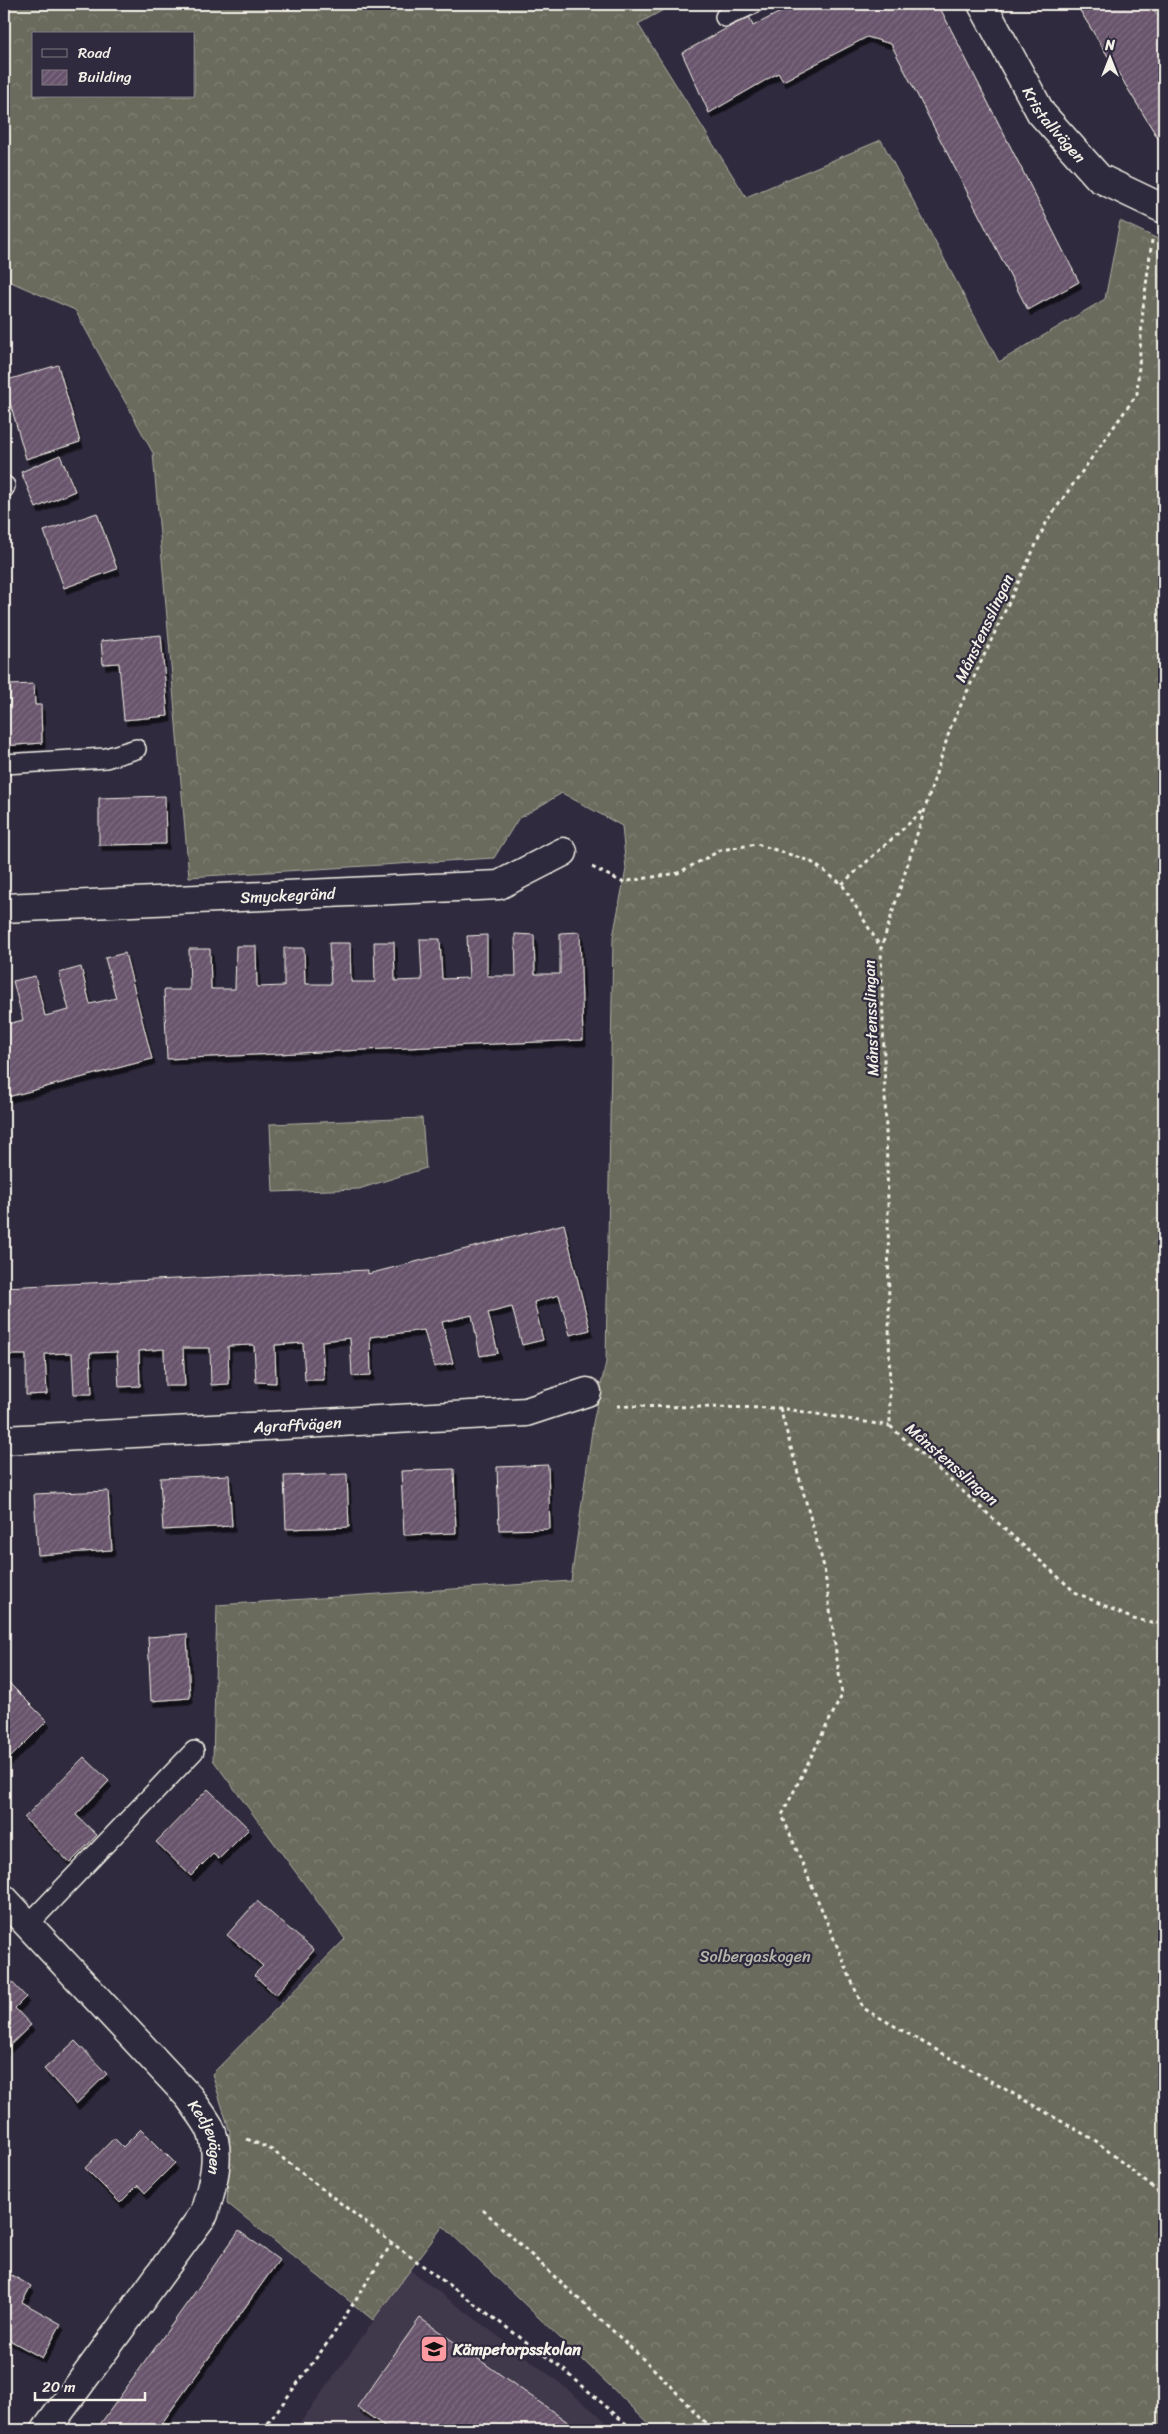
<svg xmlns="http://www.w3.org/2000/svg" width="1168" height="2434" font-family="Sriracha,sans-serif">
  <defs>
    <pattern id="forest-crowns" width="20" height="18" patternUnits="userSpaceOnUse" patternTransform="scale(1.25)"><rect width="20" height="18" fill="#6a6b5d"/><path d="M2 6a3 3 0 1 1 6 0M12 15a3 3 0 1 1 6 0" fill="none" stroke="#808174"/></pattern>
    <pattern id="building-hatch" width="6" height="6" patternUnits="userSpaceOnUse" patternTransform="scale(1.25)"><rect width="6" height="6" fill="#68546c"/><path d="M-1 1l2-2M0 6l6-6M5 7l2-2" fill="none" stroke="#7e6d81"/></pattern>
    <filter id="shadow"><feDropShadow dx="3" dy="5.5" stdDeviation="0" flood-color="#0009"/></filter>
  </defs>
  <rect width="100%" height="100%" fill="#2f2a3d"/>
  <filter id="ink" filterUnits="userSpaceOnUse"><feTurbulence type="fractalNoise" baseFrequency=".02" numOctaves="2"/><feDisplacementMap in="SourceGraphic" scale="10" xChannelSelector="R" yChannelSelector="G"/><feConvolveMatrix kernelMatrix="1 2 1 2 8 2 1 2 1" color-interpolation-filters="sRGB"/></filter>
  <g filter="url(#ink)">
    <path fill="#40374b" d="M 410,2270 L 554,2378 L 616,2430 L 295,2430 Z"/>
    <path fill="url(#forest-crowns)" stroke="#afaea2" fill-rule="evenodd" d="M 4,4 L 674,4 L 638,24 L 746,197 L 881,140 L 999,362 L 1105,299 L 1120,221 L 1158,239 L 1164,240 L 1164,2430 L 656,2430 L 443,2226 L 373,2320 L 227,2203 L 230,2132 L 212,2074 L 345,1939 L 213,1760 L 217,1605 L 571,1581 L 593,1423 L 606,1362 L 613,937 L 626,869 L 622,826 L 562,793 L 518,819 L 494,858 L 189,877 L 153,453 L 75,310 L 4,279 ZM 34,34 L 194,34 L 194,96 L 34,96 Z
      M 422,1118 L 426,1168 L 359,1189 L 273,1192 L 270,1124 Z"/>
    <path fill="url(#building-hatch)" stroke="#f4f1e8" filter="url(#shadow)" d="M 796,4 L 938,4 L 1079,282 L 1028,310 L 891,44 L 867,37 L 783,81 L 778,73 L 709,113 L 682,53 L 749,16 L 753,26 Z
      M 1076,4 L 1151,4 L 1164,26 L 1164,148 Z
      M 58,365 L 80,442 L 26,459 L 4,381 Z
      M 60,455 L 75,491 L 36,508 L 21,472 Z
      M 97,513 L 117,569 L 64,588 L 44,531 Z
      M 161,635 L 168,716 L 124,720 L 119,663 L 103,664 L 101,641 Z
      M 34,684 L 35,705 L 41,705 L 42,743 L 4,746 L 4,706 L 10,706 L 10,685 Z
      M 165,796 L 166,844 L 99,845 L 99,798 Z
      M 4,799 L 7,852 L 4,852 Z
      M 580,932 L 583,1040 L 167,1059 L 164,990 L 190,990 L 189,949 L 210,949 L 211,989 L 235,989 L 236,946 L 256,946 L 257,987 L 284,986 L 284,948 L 304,948 L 305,984 L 331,984 L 329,943 L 350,943 L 351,982 L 375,982 L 374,942 L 394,942 L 395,981 L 422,980 L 420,939 L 440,939 L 442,979 L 469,978 L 467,936 L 487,935 L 487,976 L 516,976 L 515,934 L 534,935 L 535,974 L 560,974 L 560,933 Z
      M 125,953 L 152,1059 L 4,1098 L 4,1025 L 23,1020 L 13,981 L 35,976 L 45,1016 L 69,1010 L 59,973 L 81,967 L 90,1004 L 116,998 L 105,958 Z
      M 564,1224 L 590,1330 L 570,1335 L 559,1295 L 534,1302 L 543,1340 L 522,1345 L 512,1307 L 488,1313 L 498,1353 L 480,1356 L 472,1315 L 442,1322 L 453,1363 L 434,1367 L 424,1330 L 370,1337 L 371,1375 L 352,1376 L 350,1338 L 322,1341 L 324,1380 L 305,1380 L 303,1343 L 275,1345 L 276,1383 L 256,1382 L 254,1345 L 228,1346 L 229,1384 L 211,1385 L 210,1348 L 183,1348 L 185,1386 L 165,1386 L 164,1349 L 139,1351 L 140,1386 L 119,1387 L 117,1352 L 90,1353 L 92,1394 L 74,1394 L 72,1353 L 45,1354 L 47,1394 L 26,1395 L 26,1355 L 4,1355 L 4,1287 L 368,1270 L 368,1274 Z
      M 548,1465 L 550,1529 L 499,1530 L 497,1467 Z
      M 454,1469 L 456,1533 L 404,1535 L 401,1471 Z
      M 347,1474 L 349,1527 L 286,1529 L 284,1476 Z
      M 229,1475 L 232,1526 L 163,1530 L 160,1478 Z
      M 108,1491 L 112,1550 L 38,1555 L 34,1494 Z
      M 187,1634 L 190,1698 L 151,1701 L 148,1637 Z
      M 4,1678 L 47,1721 L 4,1764 Z
      M 84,1757 L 109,1781 L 76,1815 L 97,1835 L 70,1863 L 24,1818 Z
      M 208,1789 L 249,1829 L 219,1859 L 213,1854 L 191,1876 L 156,1842 Z
      M 257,1901 L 314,1950 L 276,1995 L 254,1975 L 263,1966 L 227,1935 Z
      M 4,1974 L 26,1997 L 15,2008 L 31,2025 L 4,2051 Z
      M 75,2041 L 107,2074 L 76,2104 L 44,2069 Z
      M 141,2129 L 175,2163 L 145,2193 L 138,2185 L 120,2203 L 85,2168 L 114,2138 L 123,2147 Z
      M 239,2231 L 279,2260 L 157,2430 L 96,2430 Z
      M 4,2271 L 31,2286 L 22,2302 L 61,2324 L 42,2358 L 4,2337 Z
      M 420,2318 L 579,2430 L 390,2430 L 357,2407 Z"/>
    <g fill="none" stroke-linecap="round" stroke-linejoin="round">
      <g stroke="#f4f1e8" stroke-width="22">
        <path id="service" d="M 725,17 L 753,4
          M 4,488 L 5,486
          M 4,764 L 106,758 L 136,749
          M 28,1925 L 194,1751"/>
      </g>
      <g stroke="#f4f1e8" stroke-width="31">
        <g id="minor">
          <path id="s1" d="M 982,4 L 1041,113 L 1099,178 L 1164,209"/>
          <path id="s2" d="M 4,908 L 499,885 L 563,852"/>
          <path id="s3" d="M 4,1440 L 526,1412 L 587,1392"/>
          <path id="s4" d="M 4,1899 L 189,2097 C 196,2107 203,2116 209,2126 C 223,2153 212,2187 204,2214 L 46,2430"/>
        </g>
      </g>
      <path stroke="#f4f1e8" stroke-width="3" stroke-dasharray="4 4" stroke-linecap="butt" d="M 1152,240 L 1143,308 L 1137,394 L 1047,521 L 951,726 L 881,949 L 888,1203 L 890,1426 L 1075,1592 L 1133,1619 L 1164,1624
        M 592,867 L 622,882 L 678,873 L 721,850 L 757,844 L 810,861 L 842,884 L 881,948
        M 842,884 L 925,809
        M 617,1406 L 780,1408 L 890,1426
        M 780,1408 L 824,1567 L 842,1695 L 782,1815 L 863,2008 L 1096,2141 L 1164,2197
        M 247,2139 L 272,2150 L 392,2243 L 563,2369 L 633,2430
        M 483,2210 L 656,2371 L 712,2430
        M 263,2430 L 331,2338 L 392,2243"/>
      <use href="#service" stroke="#2f2a3d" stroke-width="19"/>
      <use href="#minor" stroke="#2f2a3d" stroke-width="28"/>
    </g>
  </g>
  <defs>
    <g id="school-square" transform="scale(1.4375)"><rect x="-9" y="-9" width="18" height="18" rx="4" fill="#ff9aa2" stroke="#2f2a3d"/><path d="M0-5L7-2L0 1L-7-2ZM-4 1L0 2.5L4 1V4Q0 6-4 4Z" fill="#111"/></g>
  </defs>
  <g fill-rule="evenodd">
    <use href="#school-square" x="434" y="2349"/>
  </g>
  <g text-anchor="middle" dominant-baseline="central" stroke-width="4.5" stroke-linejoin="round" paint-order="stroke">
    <g font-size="16" fill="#f4f1e8" stroke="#2f2a3d">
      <text stroke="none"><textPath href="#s1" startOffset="141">Kristallvägen</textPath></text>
      <text transform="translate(984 628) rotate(-65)">Månstensslingan</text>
      <text stroke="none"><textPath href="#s2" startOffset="284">Smyckegränd</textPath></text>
      <text transform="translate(871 1018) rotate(-92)">Månstensslingan</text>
      <text stroke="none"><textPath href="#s3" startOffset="294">Agraffvägen</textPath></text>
      <text transform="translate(952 1464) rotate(41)">Månstensslingan</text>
      <text stroke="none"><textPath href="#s4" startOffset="316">Kedjevägen</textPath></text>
    </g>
    <g font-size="16" fill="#b6b5a9" stroke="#2f2a3d">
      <text x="755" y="1956">Solbergaskogen</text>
    </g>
    <g font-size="16" font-weight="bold" fill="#f4f1e8" stroke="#2f2a3d" text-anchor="start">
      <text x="453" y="2349">Kämpetorpsskolan</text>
    </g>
  </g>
  <rect width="1168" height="2434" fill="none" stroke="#2f2a3d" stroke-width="20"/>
  <rect x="10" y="10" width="1148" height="2414" fill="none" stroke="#f4f1e8" stroke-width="2" filter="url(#ink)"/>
  <rect x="32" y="32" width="162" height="65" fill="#2f2a3d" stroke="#7e7a81"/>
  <rect x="42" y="49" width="25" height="8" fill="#2f2a3d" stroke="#7e7a81"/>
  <text x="78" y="58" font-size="15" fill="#f4f1e8">Road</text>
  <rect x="42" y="70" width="25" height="15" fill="url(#building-hatch)" stroke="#7e7a81"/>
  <text x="78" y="82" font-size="15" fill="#f4f1e8">Building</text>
  <g transform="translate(1110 58)" stroke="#2f2a3d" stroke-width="4" paint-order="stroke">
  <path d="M0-4L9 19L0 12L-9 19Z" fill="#f4f1e8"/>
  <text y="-8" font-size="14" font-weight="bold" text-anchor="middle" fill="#f4f1e8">N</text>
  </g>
  <path d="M35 2392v8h110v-8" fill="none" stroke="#f4f1e8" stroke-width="2.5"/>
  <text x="42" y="2392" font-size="15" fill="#f4f1e8" stroke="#2f2a3d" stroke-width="4" paint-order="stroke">20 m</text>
</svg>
